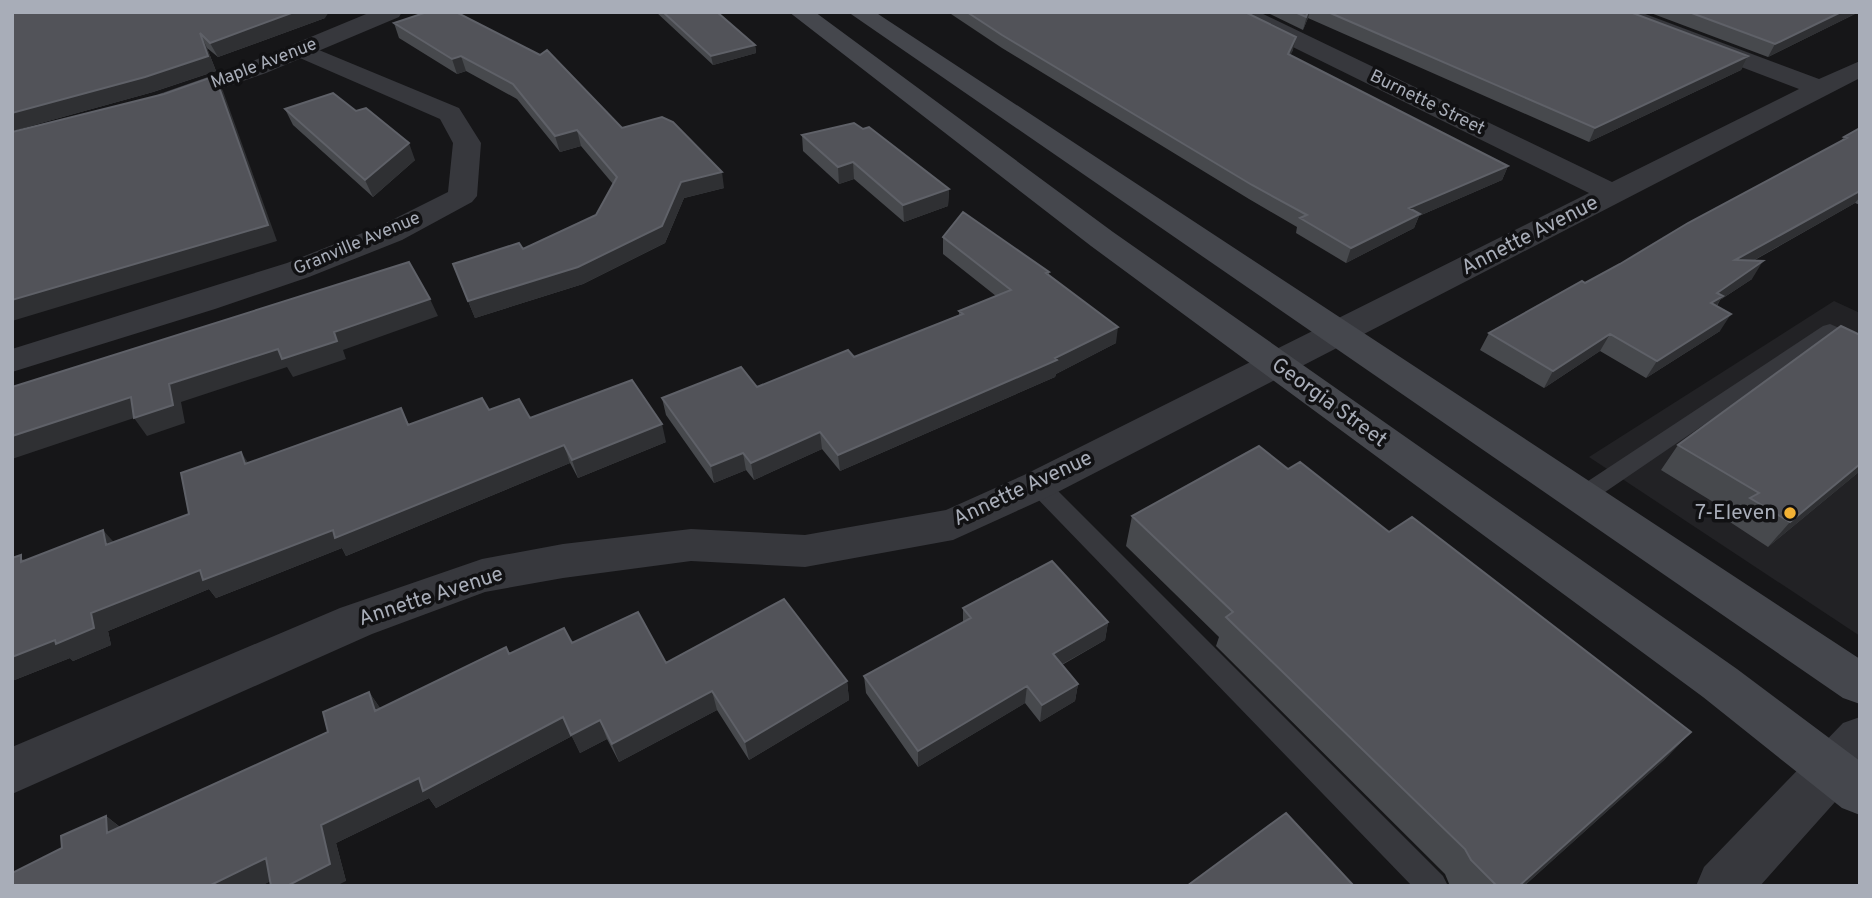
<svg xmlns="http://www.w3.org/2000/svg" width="1872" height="898" font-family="Overpass,sans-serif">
  <rect width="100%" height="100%" fill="#161618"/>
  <path fill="#222225" d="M 1834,301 L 1860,313 L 1860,636 L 1589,457 Z"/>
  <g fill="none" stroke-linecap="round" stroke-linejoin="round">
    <path fill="#37383d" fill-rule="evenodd" d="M 1830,324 L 1860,337 L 1860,351 L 1831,338 L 1589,503 L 1581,505 L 1573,503 L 1570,497 L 1573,491 L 1823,326 Z
      M 1038,477 L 1046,479 L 1443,876 L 1448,886 L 1412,886 L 1030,491 L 1027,485 L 1030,479 Z"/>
    <path fill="#37383d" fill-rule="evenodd" d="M 1229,12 L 1259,12 L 1612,182 L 1799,89 L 1610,17 L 1607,12 L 1640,12 L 1819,79 L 1860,61 L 1860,78 L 1052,495 L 953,540 L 805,567 L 691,561 L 563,578 L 485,592 L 372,634 L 12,794 L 12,747 L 340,608 L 482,559 L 563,544 L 691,529 L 805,535 L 946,510 L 1024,475 L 1589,193 L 1232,17 Z
      M 302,43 L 459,108 L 481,143 L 477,196 L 472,202 L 402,240 L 309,277 L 215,309 L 12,372 L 12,349 L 287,263 L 380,226 L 448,192 L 453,143 L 440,119 L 293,55 L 290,50 L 293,45 Z
      M 1860,717 L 1860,774 L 1760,886 L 1696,886 L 1704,867 L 1843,723 Z"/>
    <path fill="#37383d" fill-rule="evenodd" d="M 371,12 L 402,12 L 399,17 L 266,73 L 177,104 L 168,107 L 159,104 L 155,99 L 159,94 L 248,63 Z"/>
    <path fill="#45474d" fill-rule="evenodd" d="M 789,12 L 815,12 L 1113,232 L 1737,669 L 1860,761 L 1860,815 L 1842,808 L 1703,697 L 1091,246 Z
      M 848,12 L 875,12 L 1860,659 L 1860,704 L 1843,698 Z"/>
  </g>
  <path fill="#47494d" d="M 12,12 L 325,18 L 218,57 L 207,48 L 216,71 L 153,92 L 12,131 Z
    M 656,12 L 717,12 L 755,45 L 756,53 L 713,65 Z
    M 948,12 L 1245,12 L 1293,50 L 1290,55 L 1508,166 L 1502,180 L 1419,216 L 1414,228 L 1346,263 L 1296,233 L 1297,227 L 1249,199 L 1002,48 Z
    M 1266,12 L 1630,12 L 1748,56 L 1741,70 L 1589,142 L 1308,18 L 1303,30 Z
    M 1648,12 L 1859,12 L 1768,57 Z
    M 394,23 L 622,128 L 724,188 L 684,198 L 665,243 L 583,284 L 475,318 L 453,264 L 523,249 L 596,215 L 613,184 L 581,146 L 560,152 L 517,99 L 466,71 L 457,74 L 399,38 Z
    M 285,109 L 415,160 L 373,197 L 293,125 Z
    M 1860,128 L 1860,205 L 1855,203 L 1753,261 L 1752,279 L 1720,300 L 1717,306 L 1720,331 L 1646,378 L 1600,351 L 1544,388 L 1480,350 L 1489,333 L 1585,283 L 1841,141 L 1844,137 Z
    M 863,129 L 949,189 L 948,206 L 904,222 L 854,179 L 839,184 L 803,151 L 802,135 Z
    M 943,237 L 1049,272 L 1049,275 L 1116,343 L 1056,374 L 1055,377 L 840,471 L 822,449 L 754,480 L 746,470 L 714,483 L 666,415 L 662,398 L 757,387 L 854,357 L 959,315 L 959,311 L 996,296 L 943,254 Z
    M 1860,335 L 1860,471 L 1768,547 L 1730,522 L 1736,516 L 1661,470 L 1678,445 Z
    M 401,408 L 409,425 L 489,410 L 530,418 L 666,442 L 578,478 L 570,463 L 346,556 L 342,548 L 216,598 L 209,589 L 108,631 L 111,645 L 73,661 L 70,658 L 12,681 L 12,558 L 25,560 L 114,542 L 189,514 L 249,463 Z
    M 1288,469 L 1389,532 L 1691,732 L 1664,760 L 1524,886 L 1450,886 L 1445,874 L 1216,646 L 1219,637 L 1126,546 L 1132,516 Z
    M 963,608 L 1108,622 L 1105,640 L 1062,665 L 1078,684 L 1075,701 L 1040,722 L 1025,703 L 918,767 L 866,693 L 864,676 L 963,623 Z
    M 572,643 L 666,663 L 847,681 L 849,700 L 749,760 L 717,710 L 619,762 L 607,739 L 580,753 L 572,736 L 436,808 L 429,798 L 336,843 L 346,881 L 270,881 L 261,886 L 12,886 L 106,816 L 120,827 L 328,732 L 369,692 L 380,708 L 509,654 Z"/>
  <path fill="#2f3033" d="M 294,12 L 329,12 L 325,18 L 218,57 L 210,43 Z
    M 1308,12 L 1310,12 L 1308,18 L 1303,30 Z
    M 1841,12 L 1859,12 L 1768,57 L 1775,44 Z
    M 200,33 L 207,48 L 216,71 L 153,92 L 12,131 L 12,113 Z
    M 1296,37 L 1293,50 L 1285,67 L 1288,54 Z
    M 755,45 L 756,53 L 713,65 L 711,56 Z
    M 461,56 L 466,71 L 457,74 L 452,59 Z
    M 1748,56 L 1741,70 L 1589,142 L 1595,128 Z
    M 215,76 L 223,91 L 277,241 L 12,321 L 12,300 Z
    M 577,130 L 581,146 L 560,152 L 555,136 Z
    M 409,143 L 415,160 L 373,197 L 365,180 Z
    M 853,162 L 854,179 L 839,184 L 838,167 Z
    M 1508,166 L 1502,180 L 1419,216 L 1414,228 L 1346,263 L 1351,248 L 1409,208 Z
    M 722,172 L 724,188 L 684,198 L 665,243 L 583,284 L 475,318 L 468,301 L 681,182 Z
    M 949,189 L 948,206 L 904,222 L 903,205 Z
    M 1860,191 L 1860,197 L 1855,203 L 1724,277 L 1735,260 Z
    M 1763,261 L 1752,279 L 1720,300 L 1712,313 L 1700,321 L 1717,293 Z
    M 430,299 L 438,316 L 343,350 L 346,359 L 293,377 L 287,367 L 181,402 L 185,423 L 147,436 L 134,418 L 12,459 L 12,436 L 278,349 L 334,332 Z
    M 1731,314 L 1720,331 L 1646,378 L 1657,361 Z
    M 1118,327 L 1116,343 L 1056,374 L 1055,377 L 840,471 L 838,455 L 1055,358 Z
    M 1610,334 L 1600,351 L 1544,388 L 1553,371 Z
    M 662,424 L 666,442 L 578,478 L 572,460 Z
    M 820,432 L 822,449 L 754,480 L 751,463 Z
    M 564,445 L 570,463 L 346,556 L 342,548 L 216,598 L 209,589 L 108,631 L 111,645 L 73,661 L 70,658 L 12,681 L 12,657 L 91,613 L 200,570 L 333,530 Z
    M 241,452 L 253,470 L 245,464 Z
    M 743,453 L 746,470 L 714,483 L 711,466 Z
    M 1860,464 L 1860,471 L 1768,547 L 1790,522 Z
    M 103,530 L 119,548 L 106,545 Z
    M 1108,622 L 1105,640 L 1050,671 L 1053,654 Z
    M 847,681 L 849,700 L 749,760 L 745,742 Z
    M 1078,684 L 1075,701 L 1040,722 L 1042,705 Z
    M 1027,686 L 1025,703 L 918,767 L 918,751 Z
    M 712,691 L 717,710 L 619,762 L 612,744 Z
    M 369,692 L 382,711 L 375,711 Z
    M 563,717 L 572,736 L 436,808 L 429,798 L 336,843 L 346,881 L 336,886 L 287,886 L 321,825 L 419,778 Z
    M 600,720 L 607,739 L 580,753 L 571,735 Z
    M 1691,732 L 1664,760 L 1524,886 L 1519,886 Z
    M 106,816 L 127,833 L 107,833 Z
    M 266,858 L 283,875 L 261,886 L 209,886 Z"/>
  <path fill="#525359" stroke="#5f6168" stroke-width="2" d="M 12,12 L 294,12 L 210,43 L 200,33 L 208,56 L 145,77 L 12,113 Z
    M 427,12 L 456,12 L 540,55 L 547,50 L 622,128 L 662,117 L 673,122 L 722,172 L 681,182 L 662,226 L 578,267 L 468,301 L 453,264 L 519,243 L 523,249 L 596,215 L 617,177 L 577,130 L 555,136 L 513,84 L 461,56 L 452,59 L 394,23 Z
    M 663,12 L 717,12 L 755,45 L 711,56 Z
    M 967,12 L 1245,12 L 1296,37 L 1288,54 L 1508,166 L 1409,208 L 1420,214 L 1351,248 L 1300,218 L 1307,215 L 1252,185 L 1002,35 Z
    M 1295,12 L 1308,12 L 1306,17 Z
    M 1328,12 L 1630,12 L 1748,56 L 1595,128 Z
    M 1689,12 L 1841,12 L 1775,44 Z
    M 215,76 L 268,225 L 12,300 L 12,132 L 164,94 Z
    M 333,93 L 356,111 L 366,108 L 409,143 L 365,180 L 285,109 Z
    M 854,123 L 863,129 L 869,127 L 949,189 L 903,205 L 853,162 L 838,167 L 802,135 Z
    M 1860,128 L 1860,191 L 1735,260 L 1763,261 L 1717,293 L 1723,296 L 1711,303 L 1731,314 L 1657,361 L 1610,334 L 1553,371 L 1489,333 L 1582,281 L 1585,283 L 1620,264 L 1688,223 L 1847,138 L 1844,137 Z
    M 963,212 L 1049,272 L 1046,273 L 1118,327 L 1055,358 L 1057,360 L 838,455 L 820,432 L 751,463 L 743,453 L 711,466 L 662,398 L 741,367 L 757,387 L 848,350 L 854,357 L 963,314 L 959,311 L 1011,290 L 943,237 Z
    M 409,262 L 430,299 L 334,332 L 337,341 L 282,359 L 278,349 L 169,384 L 173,405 L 134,418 L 131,397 L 12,436 L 12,387 Z
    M 1841,326 L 1860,335 L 1860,464 L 1790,522 L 1750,498 L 1759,493 L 1678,445 Z
    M 632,380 L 662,424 L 572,460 L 564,445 L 335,538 L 333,530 L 203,580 L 200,570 L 91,613 L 94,628 L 56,644 L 55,640 L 12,657 L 12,558 L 21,555 L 21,562 L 103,530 L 106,545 L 189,514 L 181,473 L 241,452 L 245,464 L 401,408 L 408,425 L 482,398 L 489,410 L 519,399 L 530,418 Z
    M 1259,446 L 1288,469 L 1300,462 L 1389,532 L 1412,517 L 1691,732 L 1519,886 L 1497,886 L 1471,860 L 1465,849 L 1226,617 L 1233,612 L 1132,516 Z
    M 1052,561 L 1108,622 L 1053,654 L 1078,684 L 1042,705 L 1027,686 L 918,751 L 864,676 L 971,618 L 963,608 Z
    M 784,599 L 847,681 L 745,742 L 712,691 L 612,744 L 600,720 L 571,735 L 563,717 L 423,791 L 419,778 L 321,825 L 330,864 L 287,886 L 271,886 L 266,858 L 209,886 L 12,886 L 12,873 L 62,848 L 61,836 L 106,816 L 107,833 L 328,732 L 323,712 L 369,692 L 375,711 L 506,647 L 509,654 L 564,628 L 572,643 L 638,612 L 666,663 Z
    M 1286,813 L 1354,886 L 1187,886 Z"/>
  <circle fill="#f2b134" stroke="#111113" stroke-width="2.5" cx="1790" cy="513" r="7"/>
  <g text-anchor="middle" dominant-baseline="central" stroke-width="7" stroke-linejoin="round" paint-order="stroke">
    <g font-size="18" fill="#a8adb8" stroke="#111113">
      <text transform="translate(264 64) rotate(-21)">Maple Avenue</text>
      <text transform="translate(1427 103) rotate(26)">Burnette Street</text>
      <text transform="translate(357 244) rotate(-23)">Granville Avenue</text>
    </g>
    <g font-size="21" fill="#a8adb8" stroke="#111113">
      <text transform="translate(1530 236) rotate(-27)">Annette Avenue</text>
      <text transform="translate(1329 403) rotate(36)">Georgia Street</text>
      <text transform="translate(1023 489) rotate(-25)">Annette Avenue</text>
      <text transform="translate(431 597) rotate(-18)">Annette Avenue</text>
    </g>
    <g font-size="21" fill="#a8adb8" stroke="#111113" text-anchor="end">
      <text x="1776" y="513">7-Eleven</text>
    </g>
  </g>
  <rect width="1872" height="898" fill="none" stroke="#a8adb8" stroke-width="28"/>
</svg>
